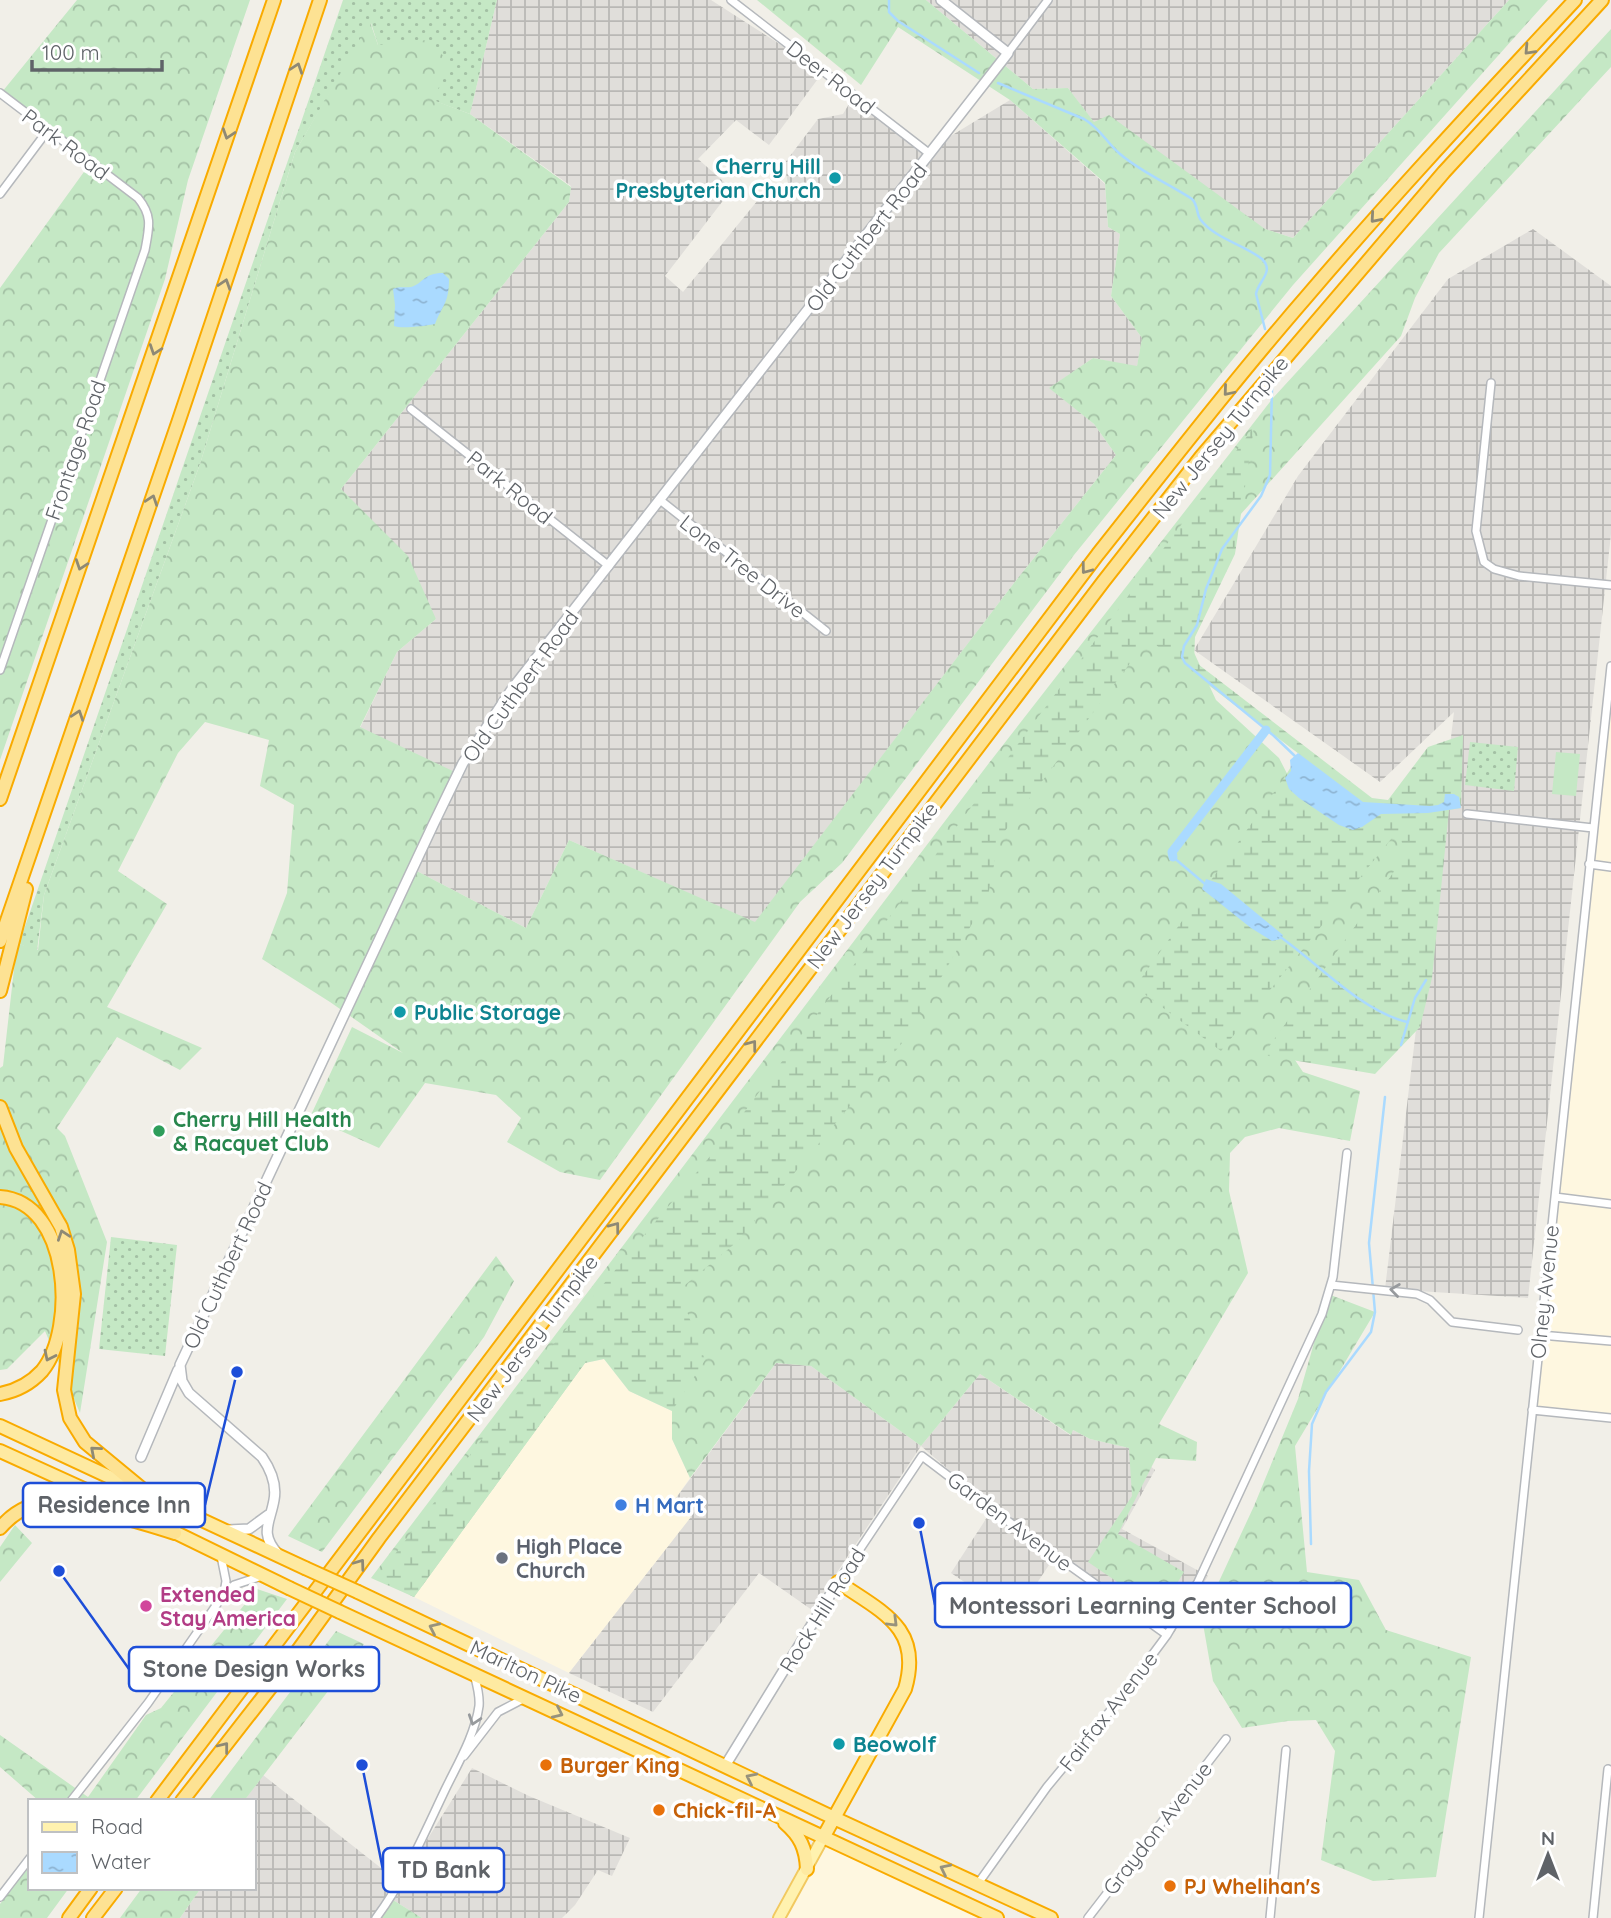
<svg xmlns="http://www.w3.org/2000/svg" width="1611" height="1918" font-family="Quicksand,sans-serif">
  <defs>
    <pattern id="industrial-grid" width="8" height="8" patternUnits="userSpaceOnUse" patternTransform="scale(1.75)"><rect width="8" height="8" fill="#e0deda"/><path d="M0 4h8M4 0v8" fill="none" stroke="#b9b8b5"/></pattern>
    <pattern id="grass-dots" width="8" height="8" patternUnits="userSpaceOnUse" patternTransform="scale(1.75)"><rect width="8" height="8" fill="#c5e8c5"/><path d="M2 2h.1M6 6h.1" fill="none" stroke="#a3c0a4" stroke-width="1.8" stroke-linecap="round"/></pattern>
    <pattern id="forest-crowns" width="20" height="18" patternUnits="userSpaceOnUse" patternTransform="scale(1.75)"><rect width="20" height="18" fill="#c5e8c5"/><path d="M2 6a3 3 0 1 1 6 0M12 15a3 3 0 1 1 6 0" fill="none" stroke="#a3c0a4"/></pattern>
    <pattern id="wetland-marsh" width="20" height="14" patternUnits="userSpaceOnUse" patternTransform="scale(1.75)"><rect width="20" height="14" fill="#c5e8c5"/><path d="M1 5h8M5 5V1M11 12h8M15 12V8" fill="none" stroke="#a3c0a4"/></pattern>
    <pattern id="water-ripples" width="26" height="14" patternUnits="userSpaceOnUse" patternTransform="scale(1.75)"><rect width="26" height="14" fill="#aadaff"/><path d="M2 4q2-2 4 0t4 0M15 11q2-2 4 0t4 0" fill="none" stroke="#8eb4d2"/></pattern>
  </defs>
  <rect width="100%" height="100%" fill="#f1efe8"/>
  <path fill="#fef7e0" d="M 1611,678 L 1611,1418 L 1532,1410 Z
    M 604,1359 L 629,1391 L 672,1411 L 672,1439 L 690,1478 L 673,1502 L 692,1516 L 569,1673 L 414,1597 L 585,1363 Z
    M 824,1836 L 997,1918 L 779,1918 Z"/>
  <path fill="url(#industrial-grid)" d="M 497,0 L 711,0 L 823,72 L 769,145 L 736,120 L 698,159 L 732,189 L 665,276 L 683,292 L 762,195 L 789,188 L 784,164 L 818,119 L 843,114 L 855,94 L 926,151 L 1010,100 L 1105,184 L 1108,227 L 1120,234 L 1111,296 L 1142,338 L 1137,367 L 1093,358 L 1050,388 L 1094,424 L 1116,455 L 1014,583 L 755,923 L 569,840 L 526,928 L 413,869 L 360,728 L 397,652 L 436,619 L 341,489 L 569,202 L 571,186 L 470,114 Z
    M 926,0 L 1509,0 L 1293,238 L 1265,229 L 1094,123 L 1068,88 L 1033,89 Z
    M 1533,229 L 1611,286 L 1611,534 L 1528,1298 L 1385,1289 L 1454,712 L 1380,782 L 1194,650 L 1298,476 L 1448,279 Z
    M 776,1363 L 811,1366 L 921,1446 L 980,1374 L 1070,1435 L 1073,1430 L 1090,1439 L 1129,1448 L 1155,1470 L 1122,1529 L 1208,1576 L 1174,1633 L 1055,1556 L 1015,1616 L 951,1573 L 993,1508 L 921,1446 L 812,1610 L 759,1573 L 653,1712 L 569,1673 L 691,1517 L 673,1502 Z
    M 472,1768 L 529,1796 L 630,1838 L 612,1876 L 598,1870 L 575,1905 L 562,1918 L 422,1918 L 393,1900 L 380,1918 L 180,1918 L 201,1888 L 254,1888 L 254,1801 L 244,1801 L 263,1775 L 400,1883 Z"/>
  <path fill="url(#grass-dots)" d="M 343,0 L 497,0 L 470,114 L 432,100 L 378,45 L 371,23 L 295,152 L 200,464 L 44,895 L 37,951 L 19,944 Z
    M 1470,742 L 1518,747 L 1514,791 L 1465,785 Z
    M 111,1237 L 177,1245 L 165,1356 L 99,1349 Z"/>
  <path fill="url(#forest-crowns)" d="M 77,0 L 250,0 L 188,180 L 165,279 L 0,760 L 0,288 L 94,158 L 2,92 Z
    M 757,0 L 926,0 L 1033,89 L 1068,88 L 1094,122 L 1109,115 L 1265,229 L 1293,238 L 1509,0 L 1548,0 L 1293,285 L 1074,555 L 842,863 L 800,902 L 600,1180 L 560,1172 L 507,1142 L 521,1118 L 496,1095 L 425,1083 L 379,1148 L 310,1117 L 352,1027 L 403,1053 L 330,1002 L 262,959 L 287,893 L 294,805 L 260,786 L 269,740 L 205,722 L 178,753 L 118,871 L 167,904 L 107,1007 L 202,1048 L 180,1070 L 117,1037 L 57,1128 L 65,1136 L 107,1242 L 80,1413 L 45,1331 L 7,1369 L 0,1370 L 0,1068 L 3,1066 L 16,952 L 19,944 L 38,950 L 44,895 L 200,464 L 295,152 L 370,22 L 378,45 L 428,40 L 450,63 L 433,100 L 470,114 L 571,187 L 569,202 L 341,489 L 408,556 L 436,619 L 397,652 L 360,727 L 457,773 L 413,869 L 526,928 L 569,840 L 755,922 L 1014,583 L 1116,455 L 1094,424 L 1049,388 L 1093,358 L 1137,366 L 1142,338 L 1111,296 L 1120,234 L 1108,227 L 1105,183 L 1010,100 L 898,27 L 861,85 Z
    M 1611,29 L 1611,67 L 1439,253 L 1415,298 L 1401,336 L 1222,535 L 1184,631 L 1216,700 L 1279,758 L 1296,791 L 1436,830 L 1283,1042 L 1303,1072 L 1360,1091 L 1350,1141 L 1279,1128 L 1245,1137 L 1230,1153 L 1229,1191 L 1248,1273 L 1159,1424 L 1197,1442 L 1196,1461 L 1156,1458 L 1118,1534 L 1184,1572 L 1160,1611 L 1088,1562 L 1132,1496 L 1129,1448 L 1090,1439 L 1073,1430 L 1071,1435 L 980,1374 L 921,1446 L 811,1366 L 776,1363 L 690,1478 L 672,1439 L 672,1411 L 657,1330 L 585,1363 L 414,1597 L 371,1578 L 989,763 L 1273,398 Z
    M 496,1256 L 514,1281 L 484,1337 L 322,1552 L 288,1536 Z
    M 1328,1294 L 1375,1312 L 1295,1446 L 1307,1572 L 1359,1580 L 1386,1630 L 1471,1657 L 1436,1877 L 1373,1881 L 1321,1860 L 1335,1751 L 1316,1720 L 1288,1721 L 1242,1728 L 1213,1681 L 1202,1618 L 1254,1506 L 1298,1399 Z
    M 15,1525 L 32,1543 L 0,1582 L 0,1547 Z
    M 257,1589 L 287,1599 L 135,1801 L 39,1801 L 0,1767 L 0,1735 L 88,1797 L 146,1715 L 161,1708 Z
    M 336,1631 L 364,1644 L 244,1801 L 208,1801 Z
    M 30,1864 L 30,1888 L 69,1888 L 47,1918 L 0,1918 L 0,1904 Z
    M 142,1888 L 201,1888 L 180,1918 L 120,1918 Z
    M 393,1900 L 422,1918 L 380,1918 Z"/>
  <path fill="url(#wetland-marsh)" d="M 1254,427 L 1235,554 L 1195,637 L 1194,661 L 1372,798 L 1388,800 L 1428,747 L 1463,735 L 1461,808 L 1449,810 L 1432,978 L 1420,1027 L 1375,1074 L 1263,1055 L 1393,873 L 1405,847 L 1395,834 L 1221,1051 L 1135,987 L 1284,778 L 1299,754 L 1148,639 L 999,839 L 988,896 L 907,1037 L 738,1241 L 679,1290 L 705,1360 L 672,1411 L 629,1391 L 604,1359 L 585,1363 L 414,1597 L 377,1578 L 556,1341 L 722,1142 Z"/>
  <path fill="#c5e8c5" d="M 1556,752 L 1580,754 L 1576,796 L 1552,794 Z"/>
  <path fill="url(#water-ripples)" d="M 443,273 L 449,279 C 449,303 443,304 435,324 C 426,326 400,329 394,326 L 395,305 L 393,289 C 400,286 404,288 411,287 C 424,283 423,273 443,273 Z
    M 1298,753 L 1363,802 L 1430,806 L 1438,805 L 1444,802 L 1445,794 L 1454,794 L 1459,797 L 1461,808 L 1428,813 L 1381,814 L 1362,827 L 1353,830 L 1339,825 L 1299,798 L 1289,789 L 1285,778 L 1291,771 L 1290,760 Z
    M 1206,879 L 1221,884 L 1283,935 L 1281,939 L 1272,941 L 1251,928 L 1202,889 Z"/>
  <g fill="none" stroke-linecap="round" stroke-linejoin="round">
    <path stroke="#aadaff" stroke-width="2.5" d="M 889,0 L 889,12 L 898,21 L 979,73
      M 998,83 L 1084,119 C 1101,129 1106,142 1120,154 C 1141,172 1169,184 1192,199 C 1198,205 1196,212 1200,219 C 1215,239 1243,244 1262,259 C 1275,272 1258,281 1256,294 L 1265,329
      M 1272,388 L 1270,475 L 1261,496 L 1222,549 L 1206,589 L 1197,625 L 1184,646 L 1182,657 L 1185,663 L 1274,736 L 1297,758
      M 1173,857 L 1205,884
      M 1279,936 C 1319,964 1361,1011 1407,1022
      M 1401,1045 L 1415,998 L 1426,980
      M 1311,1544 L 1309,1471 L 1312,1424 L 1326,1392 L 1371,1332 L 1375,1312 L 1369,1243 L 1385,1097"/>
    <path stroke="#aadaff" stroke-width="9" d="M 1173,857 L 1172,852 L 1266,730"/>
    <g stroke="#b5b8bc" stroke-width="10">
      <path id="minor" d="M 731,0 L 930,154
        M 1008,53 L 1048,0
        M 0,93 L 138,198 C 153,216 149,228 145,250 L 0,670
        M 0,194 L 48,130
        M 1491,383 L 1476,531 L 1484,562 L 1494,569 L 1519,576 L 1611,585
        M 411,409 L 609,566
        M 660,500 L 826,631
        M 1467,814 L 1593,828
        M 1589,864 L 1611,867
        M 1555,1197 L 1611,1204
        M 1331,1285 L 1417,1294 L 1430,1300 L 1452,1322 L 1518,1330
        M 1540,1335 L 1611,1341
        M 1532,1410 L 1611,1418
        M 221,1556 L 226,1581 L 224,1593
        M 838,1582 L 922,1456 L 1021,1531 L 1167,1635
        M 464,1756 L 498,1712 L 525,1698
        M 71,1801 L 148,1703 L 224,1594 L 234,1585 L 262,1576
        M 977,1885 L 1047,1787 L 1115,1705 L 1167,1635 L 1198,1582 L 1322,1314 L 1333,1277 L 1347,1153
        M 0,1897 L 30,1858
        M 376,1918 C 405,1879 424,1834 445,1790 C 457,1765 475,1735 479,1706 C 480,1695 477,1685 474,1674
        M 1088,1918 L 1226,1739
        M 1270,1918 L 1286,1750
        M 1479,1918 L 1611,666
        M 1593,1918 L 1608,1769"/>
    </g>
    <g stroke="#b5b8bc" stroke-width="12">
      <path id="tertiary" d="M 141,1457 L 178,1370
        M 228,1530 L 249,1529 L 268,1515
        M 278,1554 C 259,1533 270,1523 274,1500 C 277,1484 271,1470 262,1457 L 189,1393 L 182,1381 L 180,1365 L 433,825 L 463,763 L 512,689 L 1008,53 L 941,0
        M 725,1766 L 838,1582"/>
    </g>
    <g stroke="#f2c960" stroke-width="14">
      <path id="primary" d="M 779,1918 L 824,1836"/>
    </g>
    <g stroke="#f9ab00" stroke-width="16">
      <path id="trunk" d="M 0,1426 L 305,1568
        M 0,1451 L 121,1506 L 289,1588
        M 358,1592 L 834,1818 L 1051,1918
        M 340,1612 L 997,1918
        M 785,1823 C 800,1836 806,1848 807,1869
        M 824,1836 L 905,1689 C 923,1628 882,1612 838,1582"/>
    </g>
    <g stroke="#f9ab00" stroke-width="16">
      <path id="motorway" d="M 0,799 L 274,0
        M 0,941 L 178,423 L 320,0
        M 0,991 L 26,889
        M 0,1107 L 16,1148 L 61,1227 L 68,1250 L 74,1294 L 64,1390 L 70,1418 L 85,1442 L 148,1494
        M 0,1197 C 70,1202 77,1328 42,1371 C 31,1383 16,1391 0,1394
        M 0,1528 C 34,1489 74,1502 117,1516 C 137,1521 156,1527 175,1533
        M 157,1801 L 1098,554 C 1167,467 1235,379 1308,295 C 1394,194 1485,97 1575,0
        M 182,1801 L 281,1674 L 379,1538 L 1103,582 L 1201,457 L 1444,172 L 1602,0
        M 69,1918 L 91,1888
        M 93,1918 L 116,1888"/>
    </g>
    <use href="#minor" stroke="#fff" stroke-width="7"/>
    <use href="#tertiary" stroke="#fff" stroke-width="9"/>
    <use href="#primary" stroke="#fff2af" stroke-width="10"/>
    <use href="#trunk" stroke="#feeaa1" stroke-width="12"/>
    <use href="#motorway" stroke="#fde293" stroke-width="12"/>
    <g stroke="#f9ab00" stroke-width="16" stroke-linecap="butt">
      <path id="trunk-bridge" d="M 305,1568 L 358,1592
        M 289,1588 L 340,1612"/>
    </g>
    <use href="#trunk-bridge" stroke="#feeaa1" stroke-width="12"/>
  </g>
  <defs><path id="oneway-chevron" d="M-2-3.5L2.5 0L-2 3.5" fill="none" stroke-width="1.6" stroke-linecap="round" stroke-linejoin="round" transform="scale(1.75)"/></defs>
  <g stroke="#8e8975">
    <use href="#oneway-chevron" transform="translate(1529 50) rotate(133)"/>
    <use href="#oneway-chevron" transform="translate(297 68) rotate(-71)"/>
    <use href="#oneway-chevron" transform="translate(228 134) rotate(108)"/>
    <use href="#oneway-chevron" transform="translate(1375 218) rotate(131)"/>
    <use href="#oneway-chevron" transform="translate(225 284) rotate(-72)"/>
    <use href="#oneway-chevron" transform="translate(155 350) rotate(109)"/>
    <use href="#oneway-chevron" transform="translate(1228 391) rotate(130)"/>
    <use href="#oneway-chevron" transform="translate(152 500) rotate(-71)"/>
    <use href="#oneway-chevron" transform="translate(81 565) rotate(109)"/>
    <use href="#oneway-chevron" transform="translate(1086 569) rotate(127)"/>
    <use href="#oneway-chevron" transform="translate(78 715) rotate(-71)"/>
    <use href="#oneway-chevron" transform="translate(752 1045) rotate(-53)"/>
    <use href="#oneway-chevron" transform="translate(615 1227) rotate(-53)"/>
    <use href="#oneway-chevron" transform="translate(63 1235) rotate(-109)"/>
    <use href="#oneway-chevron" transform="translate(49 1356) rotate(116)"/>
    <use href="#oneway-chevron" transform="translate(95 1451) rotate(-139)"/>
    <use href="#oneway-chevron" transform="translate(360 1564) rotate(-54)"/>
    <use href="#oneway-chevron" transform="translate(224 1747) rotate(-52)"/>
  </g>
  <g stroke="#979a9d">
    <use href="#oneway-chevron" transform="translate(1395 1290) rotate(-172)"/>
    <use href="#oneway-chevron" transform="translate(474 1720) rotate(108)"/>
  </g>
  <g stroke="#97927c">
    <use href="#oneway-chevron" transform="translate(893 1622) rotate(45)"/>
    <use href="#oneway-chevron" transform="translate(434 1628) rotate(-155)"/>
    <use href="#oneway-chevron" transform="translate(558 1713) rotate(25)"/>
    <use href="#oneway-chevron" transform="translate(751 1778) rotate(-154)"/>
    <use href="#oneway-chevron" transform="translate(945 1869) rotate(-154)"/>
  </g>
  <g fill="#0f9aa8" stroke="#fff" stroke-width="2.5">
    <circle cx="835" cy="178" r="7"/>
    <circle cx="400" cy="1012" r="7"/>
    <circle cx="839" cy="1744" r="7"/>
  </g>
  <circle fill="#2e9e5b" stroke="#fff" stroke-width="2.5" cx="159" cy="1131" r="7"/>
  <circle fill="#3f7fe0" stroke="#fff" stroke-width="2.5" cx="621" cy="1505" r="7"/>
  <circle fill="#6b7280" stroke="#fff" stroke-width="2.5" cx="502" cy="1558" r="7"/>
  <circle fill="#d1479c" stroke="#fff" stroke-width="2.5" cx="146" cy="1606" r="7"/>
  <g fill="#e8710a" stroke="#fff" stroke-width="2.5">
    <circle cx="546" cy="1765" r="7"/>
    <circle cx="659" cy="1810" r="7"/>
    <circle cx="1170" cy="1886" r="7"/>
  </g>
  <g text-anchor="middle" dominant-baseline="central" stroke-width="7" stroke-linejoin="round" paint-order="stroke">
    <g font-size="21" fill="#5f6368" stroke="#fff">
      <text transform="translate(831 77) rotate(38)">Deer Road</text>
      <text transform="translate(66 144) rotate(37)">Park Road</text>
      <text transform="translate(866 237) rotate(-52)">Old Cuthbert Road</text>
      <text transform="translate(1220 437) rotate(-51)">New Jersey Turnpike</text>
      <text transform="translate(75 450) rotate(-71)">Frontage Road</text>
      <text transform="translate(510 487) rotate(39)">Park Road</text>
      <text transform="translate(743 566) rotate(38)">Lone Tree Drive</text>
      <text transform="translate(520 686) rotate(-54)">Old Cuthbert Road</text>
      <text transform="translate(872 885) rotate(-53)">New Jersey Turnpike</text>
      <text transform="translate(227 1265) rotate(-65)">Old Cuthbert Road</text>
      <text transform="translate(1544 1292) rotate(-84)">Olney Avenue</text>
      <text transform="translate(532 1338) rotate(-53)">New Jersey Turnpike</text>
      <text transform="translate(1010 1521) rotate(37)">Garden Avenue</text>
      <text transform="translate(822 1610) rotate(-58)">Rock Hill Road</text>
      <text transform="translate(526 1671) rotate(25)">Marlton Pike</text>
      <text transform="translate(1108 1711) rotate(-52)">Fairfax Avenue</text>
      <text transform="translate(1157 1828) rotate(-52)">Graydon Avenue</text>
    </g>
    <g font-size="21" font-weight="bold" fill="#0d838f" stroke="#fff" text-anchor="start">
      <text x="821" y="166" text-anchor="end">Cherry Hill<tspan x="821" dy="24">Presbyterian Church</tspan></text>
      <text x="414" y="1012">Public Storage</text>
      <text x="853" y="1744">Beowolf</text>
    </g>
    <g font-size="21" font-weight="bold" fill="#27864d" stroke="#fff" text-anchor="start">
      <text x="173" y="1119">Cherry Hill Health<tspan x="173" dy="24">&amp; Racquet Club</tspan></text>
    </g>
    <g font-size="21" font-weight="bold" fill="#366cbe" stroke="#fff" text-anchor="start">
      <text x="635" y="1505">H Mart</text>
    </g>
    <g font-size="21" font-weight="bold" fill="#5b616d" stroke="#fff" text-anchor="start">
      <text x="516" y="1546">High Place<tspan x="516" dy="24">Church</tspan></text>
    </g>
    <g font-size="21" font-weight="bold" fill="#b23c85" stroke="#fff" text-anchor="start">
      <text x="160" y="1594">Extended<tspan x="160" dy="24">Stay America</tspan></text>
    </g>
    <g font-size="21" font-weight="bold" fill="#c56008" stroke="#fff" text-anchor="start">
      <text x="560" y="1765">Burger King</text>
      <text x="673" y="1810">Chick-fil-A</text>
      <text x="1184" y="1886">PJ Whelihan's</text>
    </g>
  </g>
  <path fill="none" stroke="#1d4ed8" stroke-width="2.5" d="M237 1372L205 1505M919 1523L935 1605M59 1571L129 1669M362 1765L383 1870"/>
  <g fill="#1d4ed8" stroke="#fff" stroke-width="2.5">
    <circle cx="237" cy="1372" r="7"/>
    <circle cx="919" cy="1523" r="7"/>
    <circle cx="59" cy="1571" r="7"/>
    <circle cx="362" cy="1765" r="7"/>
  </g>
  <g fill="#fff" stroke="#1d4ed8" stroke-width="2.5">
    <rect x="23" y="1483" width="182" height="44" rx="7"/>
    <rect x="935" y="1583" width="416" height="44" rx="7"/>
    <rect x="129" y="1647" width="250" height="44" rx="7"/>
    <rect x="383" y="1848" width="121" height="44" rx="7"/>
  </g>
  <g font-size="23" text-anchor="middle" font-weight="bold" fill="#5f6368">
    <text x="114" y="1513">Residence Inn</text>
    <text x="1143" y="1614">Montessori Learning Center School</text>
    <text x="254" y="1677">Stone Design Works</text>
    <text x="444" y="1878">TD Bank</text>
  </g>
  <rect x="28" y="1799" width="228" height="91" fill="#ffffff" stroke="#bfc1c3" stroke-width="2"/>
  <rect x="42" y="1822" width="35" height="10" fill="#fff2af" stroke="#bfc1c3" stroke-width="2"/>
  <text x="91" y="1834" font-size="21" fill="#5f6368">Road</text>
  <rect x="42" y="1852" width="35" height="21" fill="url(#water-ripples)" stroke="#bfc1c3" stroke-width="2"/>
  <text x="91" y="1869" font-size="21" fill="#5f6368">Water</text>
  <g transform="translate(1548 1855)" stroke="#ffffff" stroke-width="5" paint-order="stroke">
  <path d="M0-5L12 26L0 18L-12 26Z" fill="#5f6368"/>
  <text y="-10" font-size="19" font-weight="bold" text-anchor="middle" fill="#5f6368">N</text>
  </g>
  <path d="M32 60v10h130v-10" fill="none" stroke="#5f6368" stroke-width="3.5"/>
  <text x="42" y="60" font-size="21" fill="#5f6368" stroke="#ffffff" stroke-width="5" paint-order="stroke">100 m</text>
</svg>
